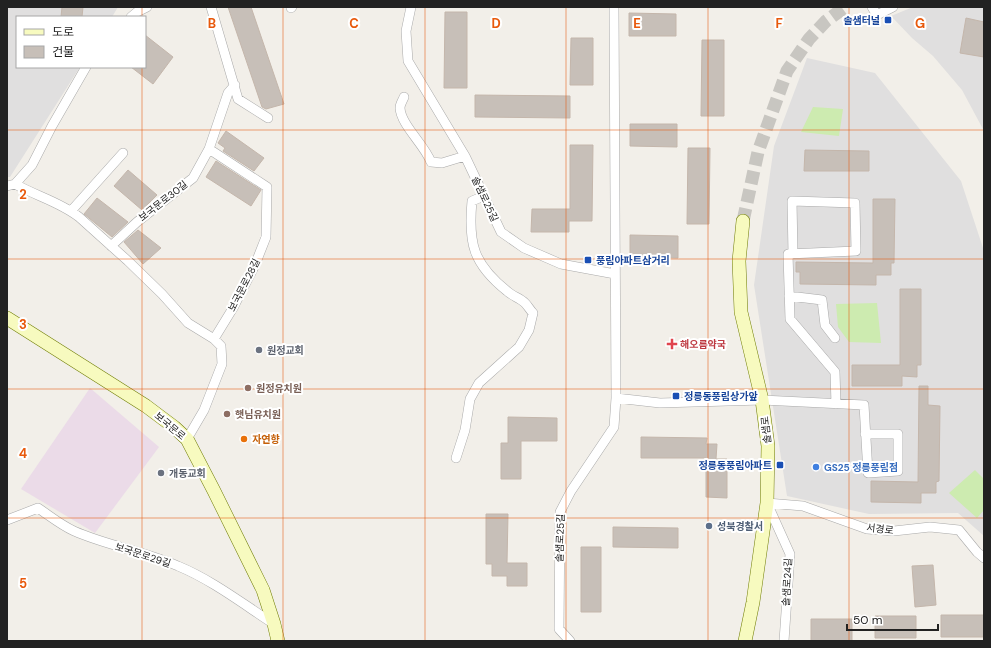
<svg xmlns="http://www.w3.org/2000/svg" width="991" height="648" font-family="'DM Sans','Noto Sans KR',sans-serif">
  <rect width="100%" height="100%" fill="#f2efe9"/>
  <path fill="#e0dfdf" d="M 7,7 L 118,7 L 112,17 L 17,17 L 17,67 L 80,67 L 10,177 L 7,177 Z
    M 913,7 L 984,7 L 984,131 L 962,90 L 933,56 L 912,38 L 891,16 Z
    M 807,58 L 875,73 L 961,181 L 983,248 L 984,261 L 984,536 L 958,513 L 869,514 L 787,496 L 754,285 L 774,146 Z"/>
  <path fill="#ebdbe8" d="M 90,388 L 159,447 L 95,533 L 21,489 Z"/>
  <path fill="#cdebb0" d="M 813,107 L 843,109 L 839,136 L 801,132 Z
    M 877,303 L 881,343 L 849,342 L 838,327 L 836,304 Z
    M 975,470 L 984,479 L 984,510 L 977,518 L 949,493 Z"/>
  <path fill="#c7bfb8" stroke="#c4b6ab" d="M 62,7 L 83,7 L 82,17 L 61,17 Z
    M 228,7 L 251,7 L 284,104 L 266,109 L 262,107 Z
    M 445,12 L 467,12 L 467,88 L 444,88 Z
    M 629,13 L 676,14 L 676,36 L 629,36 Z
    M 966,18 L 984,22 L 984,57 L 960,53 Z
    M 145,35 L 173,57 L 153,84 L 131,67 L 145,67 Z
    M 571,38 L 593,38 L 593,85 L 570,85 Z
    M 702,40 L 724,40 L 724,116 L 701,116 Z
    M 475,95 L 570,96 L 570,118 L 475,117 Z
    M 630,124 L 677,124 L 677,147 L 630,146 Z
    M 226,131 L 264,158 L 254,171 L 223,151 L 225,148 L 218,143 Z
    M 570,145 L 593,145 L 592,221 L 569,221 L 569,232 L 531,232 L 532,209 L 570,209 Z
    M 688,148 L 710,148 L 709,224 L 687,224 Z
    M 805,150 L 869,151 L 869,171 L 804,171 Z
    M 216,161 L 261,190 L 251,206 L 206,177 Z
    M 128,170 L 157,195 L 142,210 L 114,186 Z
    M 97,198 L 128,222 L 112,237 L 84,214 Z
    M 873,199 L 895,199 L 894,263 L 891,263 L 891,275 L 876,275 L 876,285 L 800,284 L 800,272 L 796,272 L 796,262 L 873,263 Z
    M 138,230 L 161,248 L 143,264 L 124,242 Z
    M 630,235 L 678,236 L 678,258 L 630,257 Z
    M 900,289 L 921,289 L 921,365 L 917,365 L 917,377 L 902,376 L 902,386 L 852,386 L 852,365 L 900,365 Z
    M 919,386 L 928,386 L 928,405 L 940,406 L 939,481 L 936,482 L 936,493 L 921,493 L 921,503 L 871,502 L 871,481 L 918,482 Z
    M 508,417 L 557,418 L 557,441 L 521,441 L 521,479 L 501,479 L 501,443 L 508,443 Z
    M 641,437 L 707,438 L 706,444 L 717,444 L 716,459 L 727,459 L 727,498 L 706,497 L 706,458 L 641,458 Z
    M 486,514 L 508,514 L 507,563 L 527,563 L 527,586 L 507,586 L 507,576 L 492,576 L 492,564 L 486,564 Z
    M 613,527 L 678,528 L 678,548 L 613,547 Z
    M 581,547 L 601,547 L 601,612 L 581,612 Z
    M 933,565 L 936,605 L 915,607 L 912,566 Z
    M 941,615 L 984,615 L 984,637 L 941,637 Z
    M 875,616 L 916,616 L 916,638 L 875,638 Z
    M 811,619 L 852,619 L 852,641 L 811,641 Z"/>
  <g fill="none" stroke-linecap="round" stroke-linejoin="round">
    <path stroke="#c8c6c1" stroke-width="13" stroke-dasharray="13 6" stroke-linecap="butt" d="M 743,221 L 758,152 L 787,71 L 809,39 L 826,21 L 845,7"/>
    <g stroke="#a9a9a9" stroke-width="10">
      <path id="street" d="M 211,7 L 238,99 L 268,118
        M 411,7 L 406,31 L 408,61 L 465,156 L 501,232 L 524,248 L 561,264 L 615,274
        M 872,7 L 877,15 L 893,7
        M 291,8 L 292,7
        M 131,17 L 137,12 L 147,7
        M 404,97 C 403,100 400,104 400,108 C 401,125 424,144 431,162 L 442,163 L 465,156
        M 209,149 L 267,187 L 266,237 L 255,265 L 233,308 L 214,339
        M 15,184 C 36,196 60,202 79,217 L 128,261 L 162,294 L 188,323 L 214,339 L 221,346 L 222,364 L 204,410 L 187,439
        M 7,186 L 15,184 L 32,165 L 52,126 L 86,67
        M 71,211 L 123,153
        M 111,246 L 137,222 L 193,178 L 209,149 L 228,93 L 235,85
        M 793,254 L 792,201 L 855,203 L 856,251 L 788,254 L 790,319 L 835,372 L 836,404
        M 789,296 L 822,300 L 825,325 L 835,338
        M 616,398 L 660,403 L 762,400 L 864,405 L 868,473 L 898,471 L 898,434 L 865,434
        M 456,458 L 465,430 L 470,399 L 479,383 L 519,347 L 529,330 L 533,313 C 530,310 528,306 525,303 C 520,298 512,296 507,291 C 473,264 468,243 472,201 L 484,196
        M 7,520 L 38,508 C 50,516 61,525 74,531 C 108,546 144,551 178,566 C 212,580 243,604 274,624
        M 570,641 L 559,629 L 560,512 L 571,491 L 614,427 L 616,398 L 614,7
        M 784,641 L 790,554 L 767,503 L 803,506 L 867,529 L 894,531 L 930,527 L 959,530 L 977,552 L 984,558"/>
    </g>
    <g stroke="#707d05" stroke-width="14">
      <path id="secondary" d="M 743,221 L 739,261 L 741,312 L 762,400 L 768,446 L 767,503 L 753,602 L 745,641
        M 7,318 L 146,406 L 174,427 L 187,439 L 214,491 L 263,590 L 274,624 L 278,641"/>
    </g>
    <use href="#street" stroke="#fff" stroke-width="9"/>
    <use href="#secondary" stroke="#f7fabf" stroke-width="13"/>
  </g>
  <path fill="none" stroke="#e8590c" stroke-width="1" stroke-opacity="0.55" d="M 142,7 L 142,17M 283,7 L 283,641M 425,7 L 425,641M 566,7 L 566,641M 708,7 L 708,641M 849,7 L 849,641M 142,67 L 142,641M 7,130 L 984,130M 7,259 L 984,259M 7,389 L 984,389M 7,518 L 984,518"/>
  <g fill="#1a4fb4" stroke="#fff" stroke-width="1.5">
    <rect x="884" y="16" width="8" height="8" rx="2"/>
    <rect x="584" y="256" width="8" height="8" rx="2"/>
    <rect x="672" y="392" width="8" height="8" rx="2"/>
    <rect x="776" y="461" width="8" height="8" rx="2"/>
  </g>
  <path fill="#e0444e" stroke="#fff" stroke-width="1.5" d="M670 338h4v4h4v4h-4v4h-4v-4h-4v-4h4z"/>
  <g fill="#6b7280" stroke="#fff" stroke-width="1.5">
    <circle cx="259" cy="350" r="4"/>
    <circle cx="161" cy="473" r="4"/>
  </g>
  <g fill="#8d6e63" stroke="#fff" stroke-width="1.5">
    <circle cx="248" cy="388" r="4"/>
    <circle cx="227" cy="414" r="4"/>
  </g>
  <circle fill="#e8710a" stroke="#fff" stroke-width="1.5" cx="244" cy="439" r="4"/>
  <circle fill="#3f7fe0" stroke="#fff" stroke-width="1.5" cx="816" cy="467" r="4"/>
  <circle fill="#5c6f8a" stroke="#fff" stroke-width="1.5" cx="709" cy="526" r="4"/>
  <g text-anchor="middle" dominant-baseline="central" stroke-width="4" stroke-linejoin="round" paint-order="stroke">
    <g font-size="10" font-weight="bold" fill="#164399" stroke="#fff" text-anchor="end">
      <text x="880" y="20">솔샘터널</text>
      <text x="596" y="260" text-anchor="start">풍림아파트삼거리</text>
      <text x="684" y="396" text-anchor="start">정릉동풍림상가앞</text>
      <text x="772" y="465">정릉동풍림아파트</text>
    </g>
    <g font-size="10" fill="#222" stroke="#fff">
      <text transform="translate(485 199) rotate(65)">솔샘로25길</text>
      <text transform="translate(163 201) rotate(-38)">보국문로30길</text>
      <text transform="translate(244 285) rotate(-63)">보국문로28길</text>
      <text transform="translate(170 426) rotate(40)">보국문로</text>
      <text transform="translate(766 430) rotate(-96)">솔샘로</text>
      <text transform="translate(880 529) rotate(6)">서경로</text>
      <text transform="translate(560 538) rotate(-88)">솔샘로25길</text>
      <text transform="translate(143 555) rotate(18)">보국문로29길</text>
      <text transform="translate(787 582) rotate(-87)">솔샘로24길</text>
    </g>
    <g font-size="10" font-weight="bold" fill="#be3a42" stroke="#fff" text-anchor="start">
      <text x="680" y="344">해오름약국</text>
    </g>
    <g font-size="10" font-weight="bold" fill="#5b616d" stroke="#fff" text-anchor="start">
      <text x="267" y="350">원정교회</text>
      <text x="169" y="473">개동교회</text>
    </g>
    <g font-size="10" font-weight="bold" fill="#785e54" stroke="#fff" text-anchor="start">
      <text x="256" y="388">원정유치원</text>
      <text x="235" y="414">햇님유치원</text>
    </g>
    <g font-size="10" font-weight="bold" fill="#c56008" stroke="#fff" text-anchor="start">
      <text x="252" y="439">자연향</text>
    </g>
    <g font-size="10" font-weight="bold" fill="#366cbe" stroke="#fff" text-anchor="start">
      <text x="824" y="467">GS25 정릉풍림점</text>
    </g>
    <g font-size="10" font-weight="bold" fill="#4e5e75" stroke="#fff" text-anchor="start">
      <text x="717" y="526">성북경찰서</text>
    </g>
  </g>
  <g font-size="13" text-anchor="middle" font-weight="bold" fill="#e8590c" stroke="#fff" stroke-width="4" stroke-linejoin="round" paint-order="stroke">
    <text x="212" y="28">B</text>
    <text x="354" y="28">C</text>
    <text x="496" y="28">D</text>
    <text x="637" y="28">E</text>
    <text x="779" y="28">F</text>
    <text x="920" y="28">G</text>
    <text x="23" y="199">2</text>
    <text x="23" y="329">3</text>
    <text x="23" y="458">4</text>
    <text x="23" y="588">5</text>
  </g>
  <rect width="991" height="648" fill="none" stroke="#222222" stroke-width="16"/>
  <rect x="16" y="16" width="130" height="52" fill="#ffffff" stroke="#a7a7a7"/>
  <rect x="24" y="29" width="20" height="6" fill="#f7fabf" stroke="#a7a7a7"/>
  <text x="52" y="36" font-size="12" fill="#222222">도로</text>
  <rect x="24" y="46" width="20" height="12" fill="#c7bfb8" stroke="#a7a7a7"/>
  <text x="52" y="56" font-size="12" fill="#222222">건물</text>
  <path d="M847 624v6h91v-6" fill="none" stroke="#222222" stroke-width="2"/>
  <text x="853" y="624" font-size="12" fill="#222222" stroke="#ffffff" stroke-width="3" paint-order="stroke">50 m</text>
</svg>
